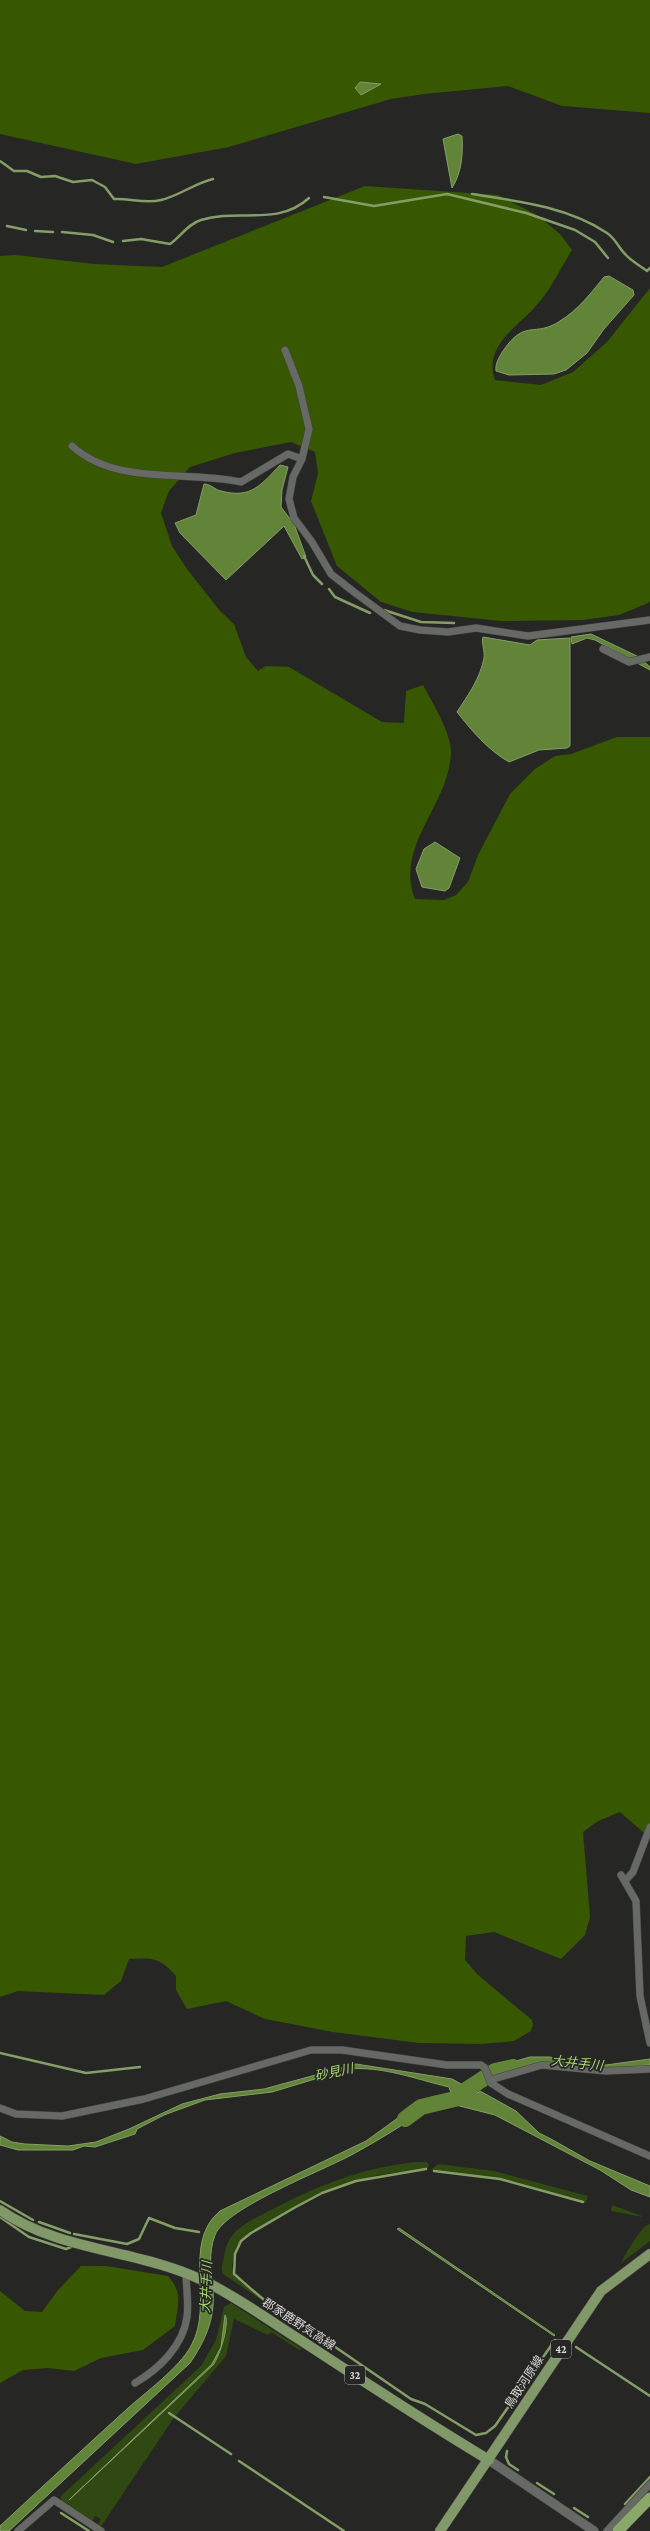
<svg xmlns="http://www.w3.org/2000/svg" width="650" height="2531" font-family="'Crimson Pro','Noto Sans JP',serif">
  <rect width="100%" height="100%" fill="#262724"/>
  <path fill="#304812" d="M 417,2162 L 427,2162 L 429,2165 L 427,2169 L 378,2175 L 322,2192 L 250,2232 L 236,2247 L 232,2265 L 234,2276 L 260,2298 L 299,2323 L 317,2330 L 313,2334 L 223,2274 C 220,2269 223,2262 224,2257 C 225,2250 227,2242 231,2237 C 241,2224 257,2217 271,2210 C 318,2185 365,2167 417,2162 Z
    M 438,2164 L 494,2171 L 588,2196 L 586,2203 L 499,2179 L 431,2170 Z
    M 612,2205 L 642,2216 L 643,2217 L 611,2211 Z
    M 650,2224 L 650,2241 L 621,2263 C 626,2254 641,2225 650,2224 Z
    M 231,2303 L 302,2349 L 299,2350 L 271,2332 L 268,2335 L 234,2319 L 226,2356 L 173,2419 L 100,2528 L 97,2526 L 101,2519 L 95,2516 L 93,2520 L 87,2521 L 61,2502 L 61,2496 L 201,2366 L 216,2340 L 224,2307 Z"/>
  <path fill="#375800" d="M 0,0 L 650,0 L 650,113 L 562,106 L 508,86 L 424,94 L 391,99 L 229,147 L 136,164 L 0,134 Z
    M 365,186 L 498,195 L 537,215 L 560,234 L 572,250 C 562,266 553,285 541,300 C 522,325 482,344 495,380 L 541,385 L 573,372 L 607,342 L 650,288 L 650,601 L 648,603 L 619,615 L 583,620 L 501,621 L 413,612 L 381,602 L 337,566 L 311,501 L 318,473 L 315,452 L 291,442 L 235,453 L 190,467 L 169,491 L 161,513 L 172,546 L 187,569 L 220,611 L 234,624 L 246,657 L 258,671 L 266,666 L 289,667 L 382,722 L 404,723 L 406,691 L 423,685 C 432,702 452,734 451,753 C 449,805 394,847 415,899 L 444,900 L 456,895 L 468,882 L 478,855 L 510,794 L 535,769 L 555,756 L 571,754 L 617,737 L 650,737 L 650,1838 L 620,1812 L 598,1821 L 583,1832 L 590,1917 L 585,1935 L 561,1959 L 494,1932 L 466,1936 L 465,1960 L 478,1975 L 532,2020 L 533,2025 L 531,2031 L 514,2041 L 482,2044 L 419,2043 L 333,2032 L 265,2019 L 226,2001 L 187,2009 L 176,1990 L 176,1976 C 159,1957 153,1958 129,1959 L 121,1981 L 104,1995 L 18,1991 L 0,1997 L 0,256 L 16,255 L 94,264 L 162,267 Z
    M 81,2266 L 106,2266 L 168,2276 C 183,2293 178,2304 175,2326 L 143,2350 L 101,2358 L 74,2371 L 48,2368 L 23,2370 L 0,2383 L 0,2291 L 25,2311 L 42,2312 L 58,2290 Z"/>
  <path fill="#618438" stroke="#859e68" d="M 360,82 L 381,84 L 361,95 L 355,88 Z
    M 458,134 L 462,136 C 463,154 462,172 452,188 L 443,139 Z
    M 609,276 L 633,290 L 634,295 L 604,329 L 587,353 L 566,370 L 554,374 L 509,375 L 496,371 C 495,364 499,357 503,351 C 525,318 535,338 560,321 C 578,310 591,293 604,277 Z
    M 280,465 L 288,467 L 282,490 L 281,507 L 294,524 L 306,557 L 302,559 L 284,526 L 226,580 L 180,533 L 175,523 L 196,515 L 204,484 C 211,484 215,490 221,491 C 251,499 261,485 280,465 Z
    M 591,634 L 639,657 L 650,667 L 650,670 L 595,640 L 587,638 L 572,644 L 571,637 Z
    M 483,637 L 530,645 L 537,640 L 570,638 L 570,746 L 567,748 L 539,750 L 509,762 C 488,750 472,731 457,712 C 468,695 480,679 484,658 C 485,651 481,641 483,637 Z
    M 435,842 L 460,858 L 449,888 L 445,891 L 422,887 L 416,869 L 424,849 Z
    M 530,2057 L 549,2057 L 606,2065 L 650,2059 L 650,2065 L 593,2069 L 542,2062 L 494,2076 L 491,2068 Z
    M 356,2064 L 452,2079 L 478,2093 L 480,2091 L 516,2111 L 539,2133 L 551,2139 L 590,2161 L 650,2186 L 650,2197 L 631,2190 L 600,2170 L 495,2115 L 440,2101 L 451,2093 L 449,2087 C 415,2079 383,2066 348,2069 L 272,2092 L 205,2100 L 164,2115 L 137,2129 L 135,2134 L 95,2147 L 84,2146 L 73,2150 L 18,2150 L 0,2145 L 0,2136 L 12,2142 L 25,2144 L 68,2146 L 96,2142 L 129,2129 L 182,2104 L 220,2094 L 264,2089 Z
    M 420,2102 L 425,2111 C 402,2125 379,2140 355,2153 C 325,2170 226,2207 215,2235 C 208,2253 211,2273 213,2292 C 215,2319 205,2341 190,2363 L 9,2531 L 0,2531 L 0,2526 C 42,2487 84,2448 127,2409 C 146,2392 179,2368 191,2346 C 215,2304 181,2243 220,2211 L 366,2141 Z
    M 399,2228 L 555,2335 L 554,2336 L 397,2229 Z
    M 225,2315 C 230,2323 220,2356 213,2365 L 69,2500 L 212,2364 L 221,2347 Z"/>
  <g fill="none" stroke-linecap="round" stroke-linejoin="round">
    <path stroke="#859e68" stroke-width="2.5" d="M 0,161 L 14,171 L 27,171 L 41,177 L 55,176 L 73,182 L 92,180 L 105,187 L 114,199 C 130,198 145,204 161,200 C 179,196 195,183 213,179
      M 472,194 C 518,201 568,207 607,233 C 616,239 618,247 625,254 C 631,261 639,265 647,271 L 650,268
      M 324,197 L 374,206 L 447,194 L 526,213 L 575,230 L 595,242 L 608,258
      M 7,226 L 26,230
      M 35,231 L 53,232
      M 62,232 L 93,235 L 113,242
      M 123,241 L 141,239 L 170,244 C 181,236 188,224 201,220 C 238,208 277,227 309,198
      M 304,556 L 313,575 L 322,584
      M 329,589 L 335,597 L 370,613
      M 384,610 L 421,622 L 454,623
      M 0,2053 L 86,2073 L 140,2067
      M 434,2171 L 500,2179 L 583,2202
      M 0,2201 L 33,2220
      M 0,2217 L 29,2237 L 66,2249 L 71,2247
      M 39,2222 L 70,2233
      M 74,2234 L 127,2244 L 139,2239 L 149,2218 L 175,2228 L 199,2232
      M 311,2328 C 282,2318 257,2294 234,2274 L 235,2254 L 241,2241 L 251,2233 L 294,2208 L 322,2193 L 356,2181 L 426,2169
      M 325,2340 L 411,2399 L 425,2404 L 476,2435 L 486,2433 L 495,2426 L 555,2340
      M 576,2347 L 650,2396
      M 169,2413 L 231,2454
      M 507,2451 L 506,2457 L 509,2464 L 518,2470
      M 239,2461 L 344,2531
      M 537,2483 L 554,2494
      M 625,2504 L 650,2477
      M 574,2508 L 588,2517
      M 61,2513 L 89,2531"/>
    <path stroke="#618438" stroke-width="16" d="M 463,2092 L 495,2071 L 513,2067
      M 405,2119 L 421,2107 L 463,2097"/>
    <g stroke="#434442" stroke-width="8">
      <path id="minor" d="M 285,350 L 299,386 L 309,429 L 302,459 L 293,477 L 289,499 L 294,518 L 312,542 L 331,574 L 354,592 L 400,626 L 420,630 L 448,632 L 476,628 L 528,636 L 650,620
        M 72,446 C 116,486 186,470 241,482 L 288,454 L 302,459
        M 603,649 L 629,662 L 650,657
        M 621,1875 L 636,1901 L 640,1996 L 650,2043
        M 625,1881 L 633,1872 L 650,1827
        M 490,2080 L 542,2065 L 606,2071 L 650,2069
        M 0,2108 L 16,2114 L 62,2116 L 144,2099 L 311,2050 L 342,2050 L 447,2065 L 481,2065 L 485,2068 L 491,2083 L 508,2094 L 650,2156
        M 135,2383 C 159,2369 183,2346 187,2317 C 189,2302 186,2287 186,2273
        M 18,2531 L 54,2500 L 101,2531
        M 607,2531 L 650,2484"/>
    </g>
    <g stroke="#434442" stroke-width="10">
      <path id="tertiary" d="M 489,2460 L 594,2531"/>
    </g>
    <g stroke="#434442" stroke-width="11">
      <path id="primary" d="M 0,2210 C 60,2252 137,2249 202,2280 C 238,2297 271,2322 305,2343 C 366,2383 427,2423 489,2460
        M 440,2531 L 601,2291 L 650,2254"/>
    </g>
    <g stroke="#434442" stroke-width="12">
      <path id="trunk" d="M 618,2531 L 650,2498"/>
    </g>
    <use href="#minor" stroke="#676965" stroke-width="7"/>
    <use href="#tertiary" stroke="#676965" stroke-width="9"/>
    <use href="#primary" stroke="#819869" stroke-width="10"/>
    <use href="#trunk" stroke="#8aa86a" stroke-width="11"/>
  </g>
  <g text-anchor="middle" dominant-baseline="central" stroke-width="3.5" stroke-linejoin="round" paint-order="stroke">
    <g fill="#262724" stroke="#a3a4a1" stroke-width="1">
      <rect x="551" y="2340" width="20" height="18" rx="3"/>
      <rect x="345" y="2366" width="20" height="18" rx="3"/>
    </g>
    <g font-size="11" font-weight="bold" fill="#d8d9d7">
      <text x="561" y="2349">42</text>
      <text x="355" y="2375">32</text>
    </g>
    <g font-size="12" fill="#d8d9d7" stroke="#262724">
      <text transform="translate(299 2324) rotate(33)">郡家鹿野気高線</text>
      <text transform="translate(524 2382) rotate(-57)">鳥取河原線</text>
    </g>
    <g font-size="13" font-style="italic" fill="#a6d770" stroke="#262724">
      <text transform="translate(577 2063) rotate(6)">大井手川</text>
      <text transform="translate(334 2072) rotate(-12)">砂見川</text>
      <text transform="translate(206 2287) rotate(-88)">大井手川</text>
    </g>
  </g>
</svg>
